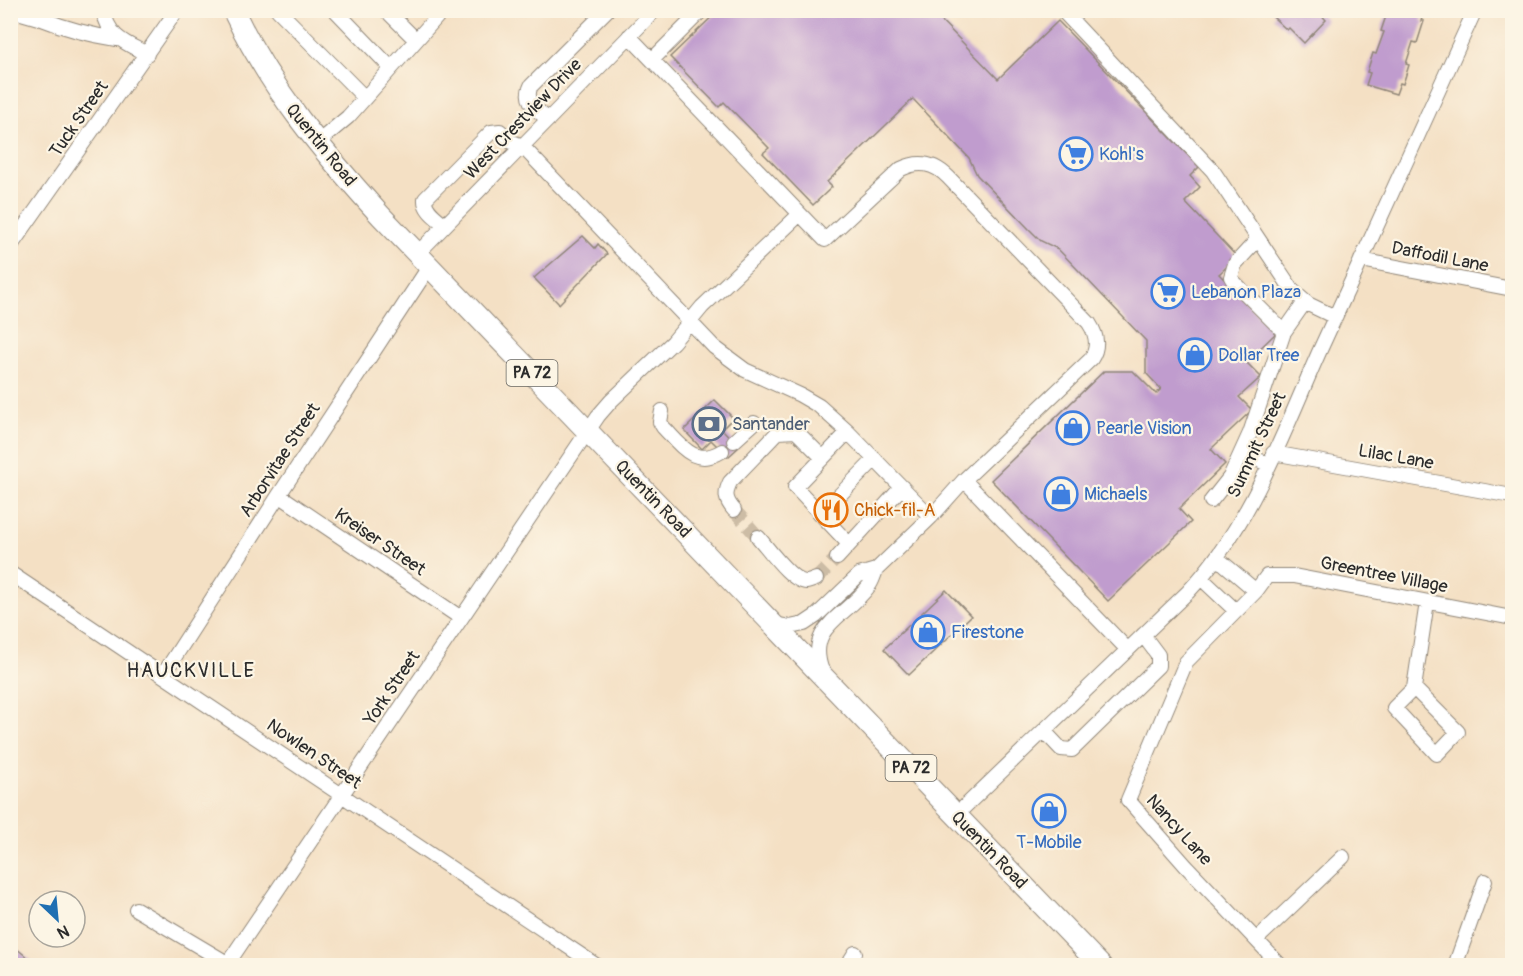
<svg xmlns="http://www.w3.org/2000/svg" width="1523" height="976" font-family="Pangolin,sans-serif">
  <rect width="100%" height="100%" fill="#fcf5e5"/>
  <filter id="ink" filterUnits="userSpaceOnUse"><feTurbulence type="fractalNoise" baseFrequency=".0167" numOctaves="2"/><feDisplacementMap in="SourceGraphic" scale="12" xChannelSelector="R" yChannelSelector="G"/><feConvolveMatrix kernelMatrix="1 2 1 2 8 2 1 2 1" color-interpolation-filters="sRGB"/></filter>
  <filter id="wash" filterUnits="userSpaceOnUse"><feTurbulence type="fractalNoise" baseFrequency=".008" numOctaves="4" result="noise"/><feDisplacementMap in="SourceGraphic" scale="24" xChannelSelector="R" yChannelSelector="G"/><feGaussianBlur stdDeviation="1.35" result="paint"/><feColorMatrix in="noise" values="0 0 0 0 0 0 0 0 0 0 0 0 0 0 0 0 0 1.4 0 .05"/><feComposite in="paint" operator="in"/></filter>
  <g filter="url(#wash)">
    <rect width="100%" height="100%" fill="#f4e0c4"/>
    <g id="blocks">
      <path fill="#c09cce" d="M 719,10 L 937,10 L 934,13 L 998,79 L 1058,21 L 1199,167 L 1190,176 L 1200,187 L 1185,202 L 1237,257 L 1219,274 L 1276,333 L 1246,362 L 1261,377 L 1239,397 L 1252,410 L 1211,449 L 1225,464 L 1179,509 L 1191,522 L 1108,601 L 991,480 L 1104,371 L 1133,371 L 1156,394 L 1161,389 L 1146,373 L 1146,341 L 1058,249 L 1041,241 L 1029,229 L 977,175 L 969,158 L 913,99 L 827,182 L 832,187 L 813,205 L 763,153 L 769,148 L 724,102 L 719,107 L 670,57 Z
        M 1272,10 L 1317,10 L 1326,20 L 1304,43 L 1289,28 L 1287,30 L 1273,17 L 1276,15 Z
        M 1388,10 L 1424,12 L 1421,21 L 1424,21 L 1417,43 L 1413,42 L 1406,64 L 1409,65 L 1403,84 L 1400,83 L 1396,94 L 1366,85 L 1370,73 L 1367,72 L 1373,53 L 1376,54 L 1384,32 L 1381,31 Z
        M 583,236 L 595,248 L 598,244 L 607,254 L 559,304 L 534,278 Z
        M 715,400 L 733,418 L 722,429 L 739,447 L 728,457 L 711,440 L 702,449 L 684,430 Z
        M 946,590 L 971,616 L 909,675 L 884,649 Z
        M 16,948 L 34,963 L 32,966 L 10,966 L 10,952 L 12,953 Z"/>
    </g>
  </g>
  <g filter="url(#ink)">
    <use href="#blocks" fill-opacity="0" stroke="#908678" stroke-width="1.5"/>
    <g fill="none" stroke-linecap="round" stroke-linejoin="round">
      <path stroke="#ccbca5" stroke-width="14" stroke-dasharray="14 7" stroke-linecap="butt" d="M 734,510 L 758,537
        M 816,579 L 837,558"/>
      <g stroke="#908678" stroke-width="16">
        <path id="minor" d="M 11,10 L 42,19 L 44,13
          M 103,10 C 109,38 124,42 147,54
          M 278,10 L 365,98
          M 335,10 L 391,68
          M 386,10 L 416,40
          M 1062,10 L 1213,171 L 1293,291 L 1308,304 L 1335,317
          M 42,19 C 67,29 90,35 117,39
          M 629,36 L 825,240 L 901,169 C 919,160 934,163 948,177 L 1089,323 C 1097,335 1099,347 1091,359 L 964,480 L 931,517 L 876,570 L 859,575 L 816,616 L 804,624 L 790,627 L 772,624
          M 652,60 L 702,10
          M 548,120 C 538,110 523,101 531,86 L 607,10
          M 317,143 L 348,117 L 443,10
          M 445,225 C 437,218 424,210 425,199 L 491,132 L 500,131 L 510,141 L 522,146 L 714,347 L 745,370 L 800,395 L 819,406 L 848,432 L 931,517
          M 1258,239 L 1235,264 L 1231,277 L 1234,282 L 1284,332
          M 10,247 L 177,10
          M 417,254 L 655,10
          M 1361,260 L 1512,289
          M 662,411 L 660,422 L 663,427 C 681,445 694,468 722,451
          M 848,432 L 795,487 L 849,544
          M 734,441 L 754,423
          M 1241,453 L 1268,464
          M 1273,453 L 1512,496
          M 964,480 L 1128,650
          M 279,495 L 461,618
          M 1211,501 L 1230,477 L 1250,433 L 1284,332 L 1305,302
          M 734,510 C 726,501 724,494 730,482 L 778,432 L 796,431 L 823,458
          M 821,514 L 875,459
          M 758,537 C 768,548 792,583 807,582 C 809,582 815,579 816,579
          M 837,558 L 902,487
          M 1215,560 L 1223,563 L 1256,591
          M 10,573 L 597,966
          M 1201,578 L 1236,611
          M 822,671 C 805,626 846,617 868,587 C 872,583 874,575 876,570
          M 163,675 L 279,495 L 429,267
          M 1414,688 L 1458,732 L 1437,754 L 1394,708 L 1414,688 L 1427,602
          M 1044,731 L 1061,749 L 1072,750 L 1158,666 L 1158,655 L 1143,635
          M 956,815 L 1188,592 C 1251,525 1283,433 1320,350 C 1372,237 1423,124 1475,10
          M 136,909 L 232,966
          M 1257,939 L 1343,857
          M 226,966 L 598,416 L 611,401 L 673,342 L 702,307 L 800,214
          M 847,966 L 855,953
          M 1281,966 L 1186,866 L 1128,800 L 1186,662 L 1256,591 L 1267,576 L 1294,576 L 1512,618
          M 1455,966 L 1485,881"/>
      </g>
      <g stroke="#908678" stroke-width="23">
        <path id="highway" d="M 233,10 C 271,90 323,152 381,216 L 1101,966"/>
      </g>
      <use href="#minor" stroke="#fff" stroke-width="14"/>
      <use href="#highway" stroke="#fff" stroke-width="21"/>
    </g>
  </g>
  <defs>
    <g id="supermarket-ring" transform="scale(1.725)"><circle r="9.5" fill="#fcf5e5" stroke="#3f7fe0" stroke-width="1.5"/><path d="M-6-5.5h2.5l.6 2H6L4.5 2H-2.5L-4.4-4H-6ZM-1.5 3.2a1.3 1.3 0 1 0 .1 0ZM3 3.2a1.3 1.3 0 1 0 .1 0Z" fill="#3f7fe0"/></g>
    <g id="shop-ring" transform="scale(1.725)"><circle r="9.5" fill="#fcf5e5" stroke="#3f7fe0" stroke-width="1.5"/><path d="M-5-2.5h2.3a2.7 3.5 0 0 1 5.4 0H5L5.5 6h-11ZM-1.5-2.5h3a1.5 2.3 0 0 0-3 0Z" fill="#3f7fe0"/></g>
    <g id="bank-ring" transform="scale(1.725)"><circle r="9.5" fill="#fcf5e5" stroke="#5c6f8a" stroke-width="1.5"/><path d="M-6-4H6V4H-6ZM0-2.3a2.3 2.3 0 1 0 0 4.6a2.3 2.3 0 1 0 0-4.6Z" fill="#5c6f8a"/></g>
    <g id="restaurant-ring" transform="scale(1.725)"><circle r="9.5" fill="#fcf5e5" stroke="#e8710a" stroke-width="1.5"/><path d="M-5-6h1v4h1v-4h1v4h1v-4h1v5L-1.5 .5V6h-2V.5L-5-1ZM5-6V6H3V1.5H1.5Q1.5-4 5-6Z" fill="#e8710a"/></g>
  </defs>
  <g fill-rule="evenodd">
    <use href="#supermarket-ring" x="1076" y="154"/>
    <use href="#supermarket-ring" x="1168" y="292"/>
    <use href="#shop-ring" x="1195" y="355"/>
    <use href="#bank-ring" x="709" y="424"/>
    <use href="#shop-ring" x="1073" y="428"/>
    <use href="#shop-ring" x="1061" y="494"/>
    <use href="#restaurant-ring" x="831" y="510"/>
    <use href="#shop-ring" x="928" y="632"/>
    <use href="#shop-ring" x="1049" y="811"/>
  </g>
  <g text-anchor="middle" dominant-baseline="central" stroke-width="4.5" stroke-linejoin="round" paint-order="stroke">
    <g fill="#fcf5e5" stroke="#6a6863" stroke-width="1.5">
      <rect x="506.5" y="360" width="51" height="26" rx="4.5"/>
      <rect x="885.5" y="755" width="51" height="26" rx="4.5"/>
    </g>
    <g font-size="16" font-weight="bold" fill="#2b2b2b">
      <text x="532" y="373">PA 72</text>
      <text x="911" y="768">PA 72</text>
    </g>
    <g font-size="18" fill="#2b2b2b" stroke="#fcf5e5">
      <text transform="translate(79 119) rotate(-55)">Tuck Street</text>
      <text transform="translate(523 119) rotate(-46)">West Crestview Drive</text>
      <text transform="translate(321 145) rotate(51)">Quentin Road</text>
      <text transform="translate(1440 257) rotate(11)">Daffodil Lane</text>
      <text transform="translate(1257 445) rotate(-65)">Summit Street</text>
      <text transform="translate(1396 457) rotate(10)">Lilac Lane</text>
      <text transform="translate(280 460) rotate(-57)">Arborvitae Street</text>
      <text transform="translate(653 499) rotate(46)">Quentin Road</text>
      <text transform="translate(380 542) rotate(34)">Kreiser Street</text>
      <text transform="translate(1384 575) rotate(11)">Greentree Village</text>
      <text transform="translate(392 688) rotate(-56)">York Street</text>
      <text transform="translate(314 754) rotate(34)">Nowlen Street</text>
      <text transform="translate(1179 830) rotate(48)">Nancy Lane</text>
      <text transform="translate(989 850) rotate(46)">Quentin Road</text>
    </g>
    <g font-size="18" fill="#366cbe" stroke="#fcf5e5" text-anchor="start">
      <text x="1099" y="154">Kohl's</text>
      <text x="1191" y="292">Lebanon Plaza</text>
      <text x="1218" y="355">Dollar Tree</text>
      <text x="1096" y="428">Pearle Vision</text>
      <text x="1084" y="494">Michaels</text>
      <text x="951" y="632">Firestone</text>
      <text x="1049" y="842" text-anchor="middle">T-Mobile</text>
    </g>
    <g font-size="18" fill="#4e5e75" stroke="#fcf5e5" text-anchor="start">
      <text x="732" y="424">Santander</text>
    </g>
    <g font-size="18" fill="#c56008" stroke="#fcf5e5" text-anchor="start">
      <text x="854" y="510">Chick-fil-A</text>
    </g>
    <g font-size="20" letter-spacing="1.5" fill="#2b2b2b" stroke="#fcf5e5">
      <text x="191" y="670">HAUCKVILLE</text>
    </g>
  </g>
  <rect width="1523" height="976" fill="none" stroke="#fcf5e5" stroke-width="36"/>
  <g transform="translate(57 919) rotate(154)"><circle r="28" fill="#fcf5e5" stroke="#a8a49b" stroke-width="1.5"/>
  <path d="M0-4.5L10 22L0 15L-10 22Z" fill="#1f6fb2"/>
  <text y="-9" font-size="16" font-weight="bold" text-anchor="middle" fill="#2b2b2b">N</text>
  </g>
</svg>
